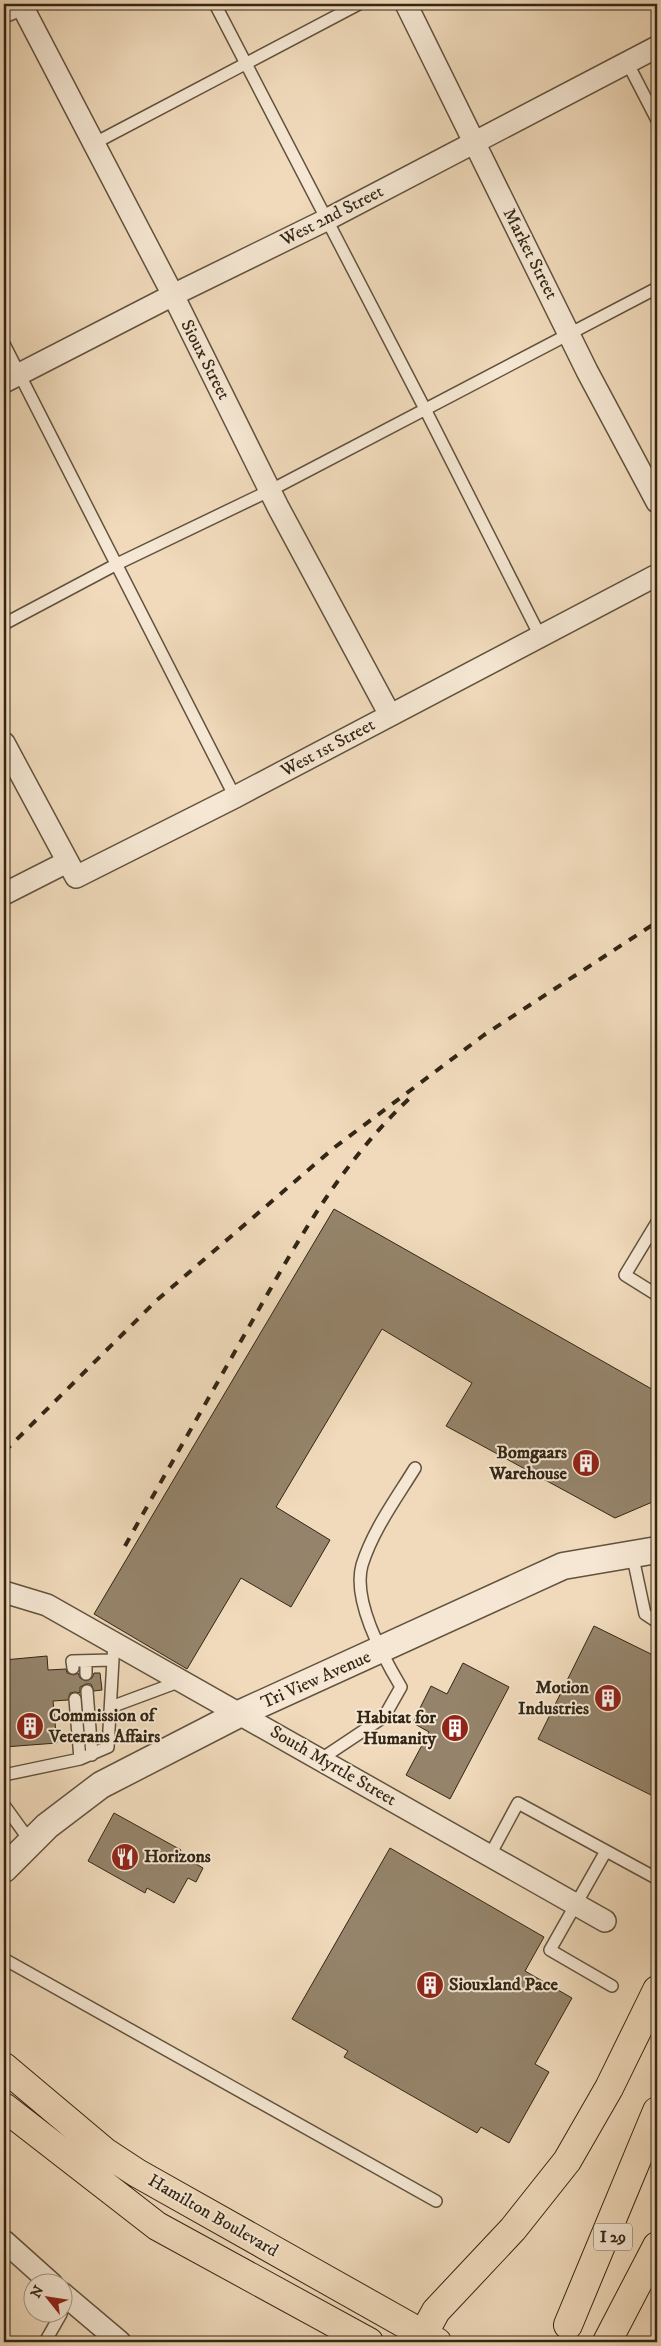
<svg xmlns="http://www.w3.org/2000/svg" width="661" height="2346" font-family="'IM FELL DW Pica',serif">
  <rect width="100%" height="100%" fill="#f0dabb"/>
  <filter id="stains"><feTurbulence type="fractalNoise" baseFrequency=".004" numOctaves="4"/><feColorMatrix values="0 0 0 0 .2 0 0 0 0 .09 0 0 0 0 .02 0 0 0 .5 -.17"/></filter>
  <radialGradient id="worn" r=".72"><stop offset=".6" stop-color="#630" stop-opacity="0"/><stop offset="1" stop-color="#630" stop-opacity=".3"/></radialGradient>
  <path fill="#95846b" stroke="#332615" d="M 334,1209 L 657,1392 L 657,1500 L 615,1518 L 446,1426 L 472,1383 L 382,1329 L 276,1507 L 330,1540 L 291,1607 L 241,1578 L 187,1669 L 94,1614 Z
    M 594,1626 L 657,1657 L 657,1798 L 538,1739 Z
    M 47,1656 L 48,1670 L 66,1669 L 67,1673 L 74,1675 L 78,1673 L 80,1678 L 86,1681 L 92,1678 L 94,1673 L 100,1673 L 102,1690 L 94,1691 L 91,1684 L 86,1684 L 80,1687 L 80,1693 L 75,1692 L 70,1693 L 68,1700 L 53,1701 L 57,1743 L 4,1747 L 4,1708 L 7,1708 L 4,1660 Z
    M 463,1663 L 509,1687 L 450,1799 L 406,1775 L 429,1732 L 413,1723 L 420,1708 L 431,1686 L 447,1694 Z
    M 114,1813 L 181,1850 L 179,1854 L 203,1868 L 196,1882 L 188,1878 L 174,1903 L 147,1888 L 145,1893 L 88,1861 Z
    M 390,1848 L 544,1937 L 525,1971 L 572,1998 L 535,2064 L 549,2072 L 509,2143 L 481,2127 L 477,2133 L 344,2057 L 348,2051 L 292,2019 Z"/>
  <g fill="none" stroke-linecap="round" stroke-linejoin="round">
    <g stroke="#62533e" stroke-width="14">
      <path id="service" d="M 215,4 L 425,409 L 540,636
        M 627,62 L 657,120
        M 93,144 L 359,4
        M 4,344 L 235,797
        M 4,624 L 117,564 L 271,490 L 657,288
        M 657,1222 L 625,1275 L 657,1295
        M 632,1553 L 645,1614 L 657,1622
        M 86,1661 L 86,1674
        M 73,1668 L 72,1661 L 113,1660
        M 87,1691 L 92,1755
        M 75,1699 L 80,1759
        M 111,1707 L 181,1681
        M 321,1759 L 384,1717 L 401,1687 C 383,1657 352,1601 362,1565 C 373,1530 396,1499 415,1468
        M 4,1775 L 80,1759 L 108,1747 L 114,1642
        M 4,1805 L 30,1841
        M 606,1851 L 550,1950 L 612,1986
        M 490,1855 L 518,1803 L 654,1877 L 657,1870
        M 4,1959 L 436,2201
        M 45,2342 L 61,2314"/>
    </g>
    <g stroke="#62533e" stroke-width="24">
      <path id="minor" d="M 21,4 L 173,295 L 278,507 L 390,715
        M 406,4 L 587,371 L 657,502
        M 4,382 L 173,295 L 326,220 L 657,47
        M 4,743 L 76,877 L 235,797 L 657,575
        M 4,894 L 67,862
        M 4,1592 L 47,1605 L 605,1921
        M 4,2241 L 52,2284
        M 62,2293 L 120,2342"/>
    </g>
    <g stroke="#62533e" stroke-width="29">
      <path id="tertiary" d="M 4,9 L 16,4
        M 4,1869 L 47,1826 L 101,1785 L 241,1713 L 563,1566 L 657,1550"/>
    </g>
    <g stroke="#332615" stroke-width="30">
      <path id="primary" d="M 4,2067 L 105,2152 L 137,2173 L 437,2342
        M 4,2107 L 157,2226 L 369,2342
        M 419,2342 L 436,2311 L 513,2229 L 567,2161 L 609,2088 L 657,1990"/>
    </g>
    <g stroke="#332615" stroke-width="30">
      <path id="motorway" d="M 568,2325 L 657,2111
        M 607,2342 L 657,2246"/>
    </g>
    <use href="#service" stroke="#f5e7d3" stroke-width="11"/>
    <use href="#minor" stroke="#f5e7d3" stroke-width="21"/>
    <use href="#tertiary" stroke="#f5e7d3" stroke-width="26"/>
    <use href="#primary" stroke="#f0dabb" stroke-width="28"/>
    <use href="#motorway" stroke="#f0dabb" stroke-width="28"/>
    <path stroke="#332615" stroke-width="4" stroke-dasharray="9 9" stroke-linecap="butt" d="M 4,1452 L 157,1300 L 335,1147 L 484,1035 L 657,922
      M 125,1546 C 165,1474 206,1403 246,1332 C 296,1244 338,1165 413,1095"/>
  </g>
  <defs>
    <g id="building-disc" transform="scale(1.4375)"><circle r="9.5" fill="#8f2418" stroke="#f5e7d3"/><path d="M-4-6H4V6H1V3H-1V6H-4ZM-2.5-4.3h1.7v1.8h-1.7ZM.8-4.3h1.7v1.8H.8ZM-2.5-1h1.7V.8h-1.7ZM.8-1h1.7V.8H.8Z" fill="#fff"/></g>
    <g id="restaurant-disc" transform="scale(1.4375)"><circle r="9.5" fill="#8f2418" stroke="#f5e7d3"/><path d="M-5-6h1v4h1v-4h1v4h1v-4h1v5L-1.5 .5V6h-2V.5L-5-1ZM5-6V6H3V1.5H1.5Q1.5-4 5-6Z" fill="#fff"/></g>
  </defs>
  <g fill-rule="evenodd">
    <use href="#building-disc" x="586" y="1463"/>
    <use href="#building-disc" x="608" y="1698"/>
    <use href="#building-disc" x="30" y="1726"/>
    <use href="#building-disc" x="455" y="1728"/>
    <use href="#restaurant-disc" x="125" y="1857"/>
    <use href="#building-disc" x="430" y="1985"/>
  </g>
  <g text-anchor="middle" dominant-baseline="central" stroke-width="4" stroke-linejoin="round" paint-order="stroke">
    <rect fill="#f5e7d3" stroke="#6d604e" stroke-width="1" x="594" y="2223.5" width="38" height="27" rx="4"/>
    <g font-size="16" font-weight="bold" fill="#332615">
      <text x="613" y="2237">I 29</text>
    </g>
    <g font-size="18" fill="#332615" stroke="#f5e7d3">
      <text transform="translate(332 216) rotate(-27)">West 2nd Street</text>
      <text transform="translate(530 254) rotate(63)">Market Street</text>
      <text transform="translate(205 360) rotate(63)">Sioux Street</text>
      <text transform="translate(328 748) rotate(-28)">West 1st Street</text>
      <text transform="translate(316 1680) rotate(-24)">Tri View Avenue</text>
      <text transform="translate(333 1766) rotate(30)">South Myrtle Street</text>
      <text transform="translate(213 2216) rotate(30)">Hamilton Boulevard</text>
    </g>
    <g font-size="18" font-weight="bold" fill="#332615" stroke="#f5e7d3" text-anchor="end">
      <text x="567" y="1453">Bomgaars<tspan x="567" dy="21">Warehouse</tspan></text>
      <text x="589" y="1688">Motion<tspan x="589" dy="21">Industries</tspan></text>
      <text x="49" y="1716" text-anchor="start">Commission of<tspan x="49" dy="21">Veterans Affairs</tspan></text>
      <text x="436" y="1718">Habitat for<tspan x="436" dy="21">Humanity</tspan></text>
      <text x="144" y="1857" text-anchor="start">Horizons</text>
      <text x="449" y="1985" text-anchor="start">Siouxland Pace</text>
    </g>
  </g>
  <rect width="661" height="2346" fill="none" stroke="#f0dabb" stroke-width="20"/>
  <rect x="5" y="5" width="651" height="2336" fill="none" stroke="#332615" stroke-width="2.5"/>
  <rect x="10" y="10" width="641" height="2326" fill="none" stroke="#332615"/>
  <g transform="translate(48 2298) rotate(300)"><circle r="24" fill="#f5e7d3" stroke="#a79a87"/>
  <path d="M0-4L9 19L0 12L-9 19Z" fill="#8f2418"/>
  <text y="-8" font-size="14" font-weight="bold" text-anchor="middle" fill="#332615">N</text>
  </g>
  <rect width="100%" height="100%" filter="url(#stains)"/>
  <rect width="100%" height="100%" fill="url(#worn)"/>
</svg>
